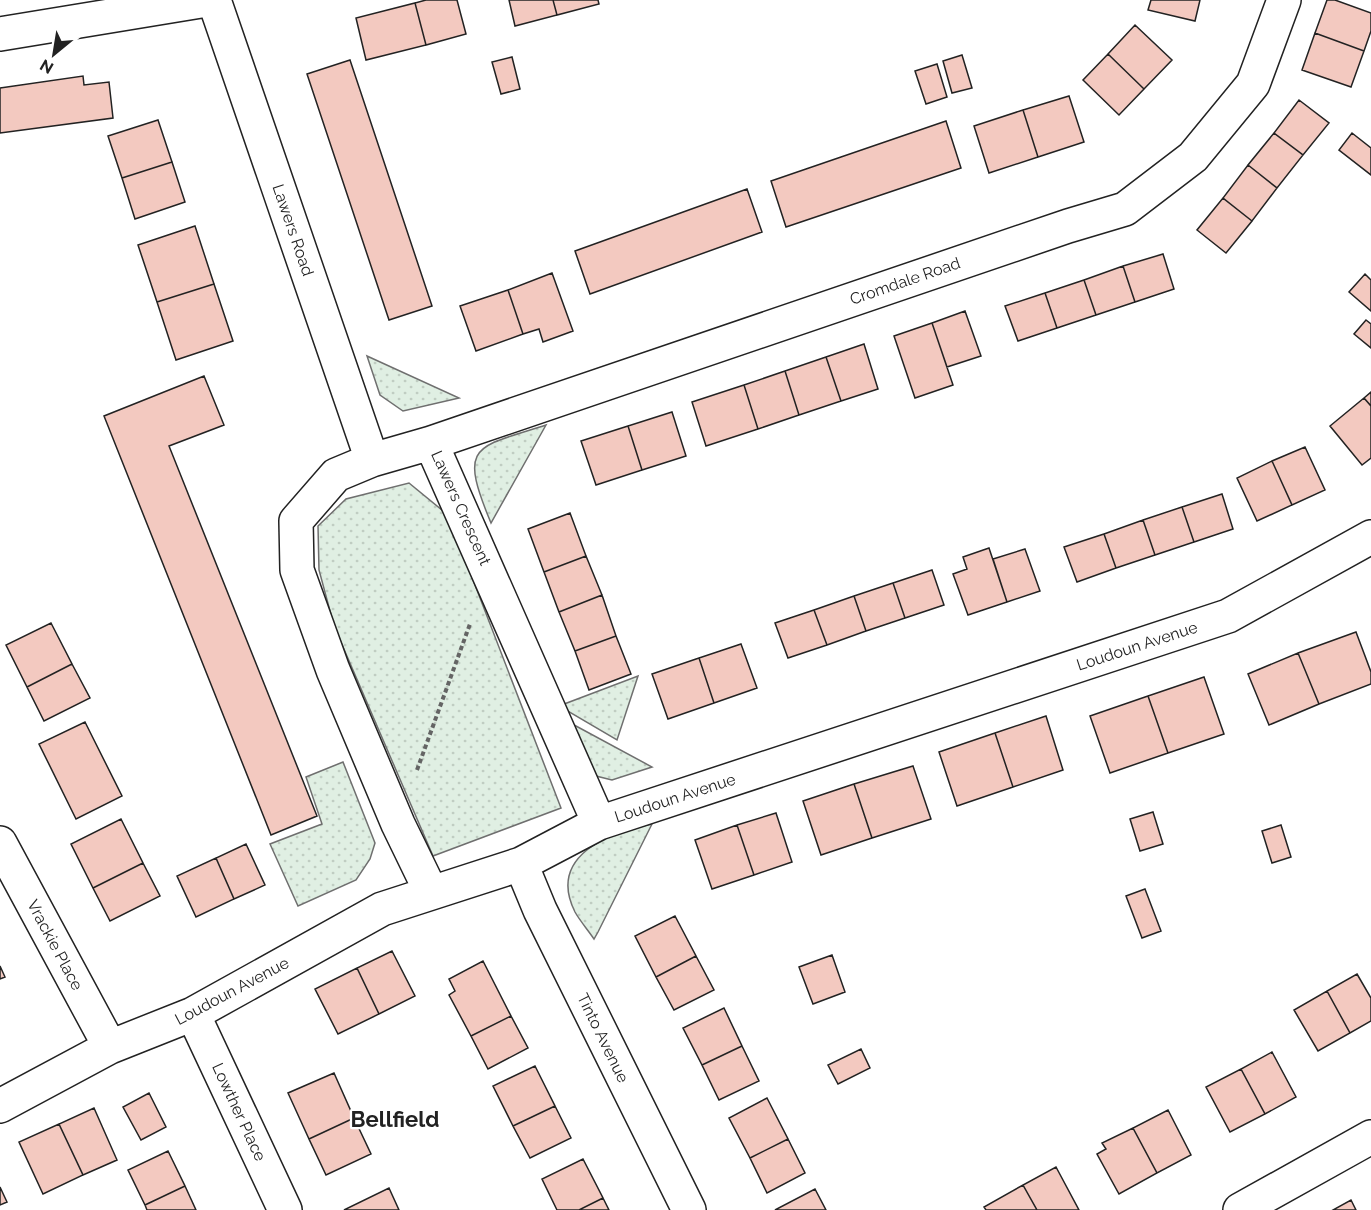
<svg xmlns="http://www.w3.org/2000/svg" width="1371" height="1210" font-family="Raleway,sans-serif">
  <defs>
    <pattern id="grass-dots" width="8" height="8" patternUnits="userSpaceOnUse" patternTransform="scale(1.5)"><rect width="8" height="8" fill="#e0efe3"/><path d="M2 2h.1M6 6h.1" fill="none" stroke="#c0cdc2" stroke-width="1.8" stroke-linecap="round"/></pattern>
  </defs>
  <rect width="100%" height="100%" fill="#fff"/>
  <path fill="url(#grass-dots)" stroke="#6f6f6f" stroke-width="1.5" d="M 367,356 L 459,398 L 403,411 L 380,395 Z
    M 546,425 L 491,523 C 458,444 474,448 546,425 Z
    M 409,483 L 448,515 L 561,808 L 433,856 L 334,626 L 319,570 L 318,526 L 346,499 Z
    M 638,676 L 617,740 L 559,706 Z
    M 563,719 L 652,767 L 612,780 L 592,775 Z
    M 343,762 L 375,843 L 370,859 L 356,880 L 298,906 L 270,844 L 322,824 L 306,777 Z
    M 652,824 L 598,932 L 594,939 C 588,930 580,921 575,912 C 547,856 609,832 652,824 Z"/>
  <path fill="#f3c9c0" stroke="#222" stroke-width="1.5" d="M 426,0 L 457,0 L 466,34 L 426,45 L 415,3 Z
    M 509,0 L 553,0 L 557,15 L 515,26 Z
    M 553,0 L 598,0 L 599,4 L 557,15 Z
    M 1151,0 L 1200,0 L 1195,21 L 1148,10 Z
    M 1327,0 L 1335,0 L 1371,13 L 1371,31 L 1364,51 L 1315,33 Z
    M 415,3 L 426,45 L 366,60 L 356,18 Z
    M 1135,25 L 1172,60 L 1144,89 L 1108,54 Z
    M 1315,33 L 1364,51 L 1351,87 L 1302,70 Z
    M 1108,54 L 1144,89 L 1119,115 L 1083,80 Z
    M 962,55 L 972,88 L 952,93 L 943,61 Z
    M 512,57 L 520,89 L 501,94 L 492,62 Z
    M 350,60 L 432,306 L 389,320 L 307,74 Z
    M 937,64 L 947,97 L 926,104 L 915,71 Z
    M 83,76 L 84,85 L 109,82 L 113,118 L 0,133 L 0,88 Z
    M 1069,96 L 1084,142 L 1038,157 L 1023,110 Z
    M 1299,100 L 1329,123 L 1303,155 L 1274,133 Z
    M 1023,110 L 1038,157 L 989,173 L 974,126 Z
    M 158,120 L 172,162 L 122,178 L 108,136 Z
    M 946,121 L 961,168 L 786,227 L 771,181 Z
    M 1274,133 L 1303,155 L 1277,188 L 1248,165 Z
    M 1352,133 L 1371,148 L 1371,175 L 1339,150 Z
    M 172,162 L 185,202 L 135,219 L 122,178 Z
    M 1248,165 L 1277,188 L 1252,221 L 1223,198 Z
    M 747,189 L 762,232 L 590,294 L 575,251 Z
    M 1223,198 L 1252,221 L 1226,253 L 1197,230 Z
    M 195,226 L 214,284 L 157,302 L 138,245 Z
    M 1163,254 L 1174,289 L 1135,302 L 1123,266 Z
    M 1123,266 L 1135,302 L 1096,315 L 1084,280 Z
    M 552,273 L 573,331 L 543,342 L 539,329 L 523,334 L 508,290 Z
    M 1365,274 L 1371,280 L 1371,311 L 1349,292 Z
    M 1084,280 L 1096,315 L 1057,328 L 1045,293 Z
    M 214,284 L 233,341 L 176,360 L 157,302 Z
    M 508,290 L 523,334 L 476,351 L 460,306 Z
    M 1045,293 L 1057,328 L 1018,341 L 1005,306 Z
    M 965,311 L 981,356 L 947,367 L 932,323 Z
    M 1366,320 L 1371,324 L 1371,348 L 1354,334 Z
    M 932,323 L 953,385 L 915,398 L 894,336 Z
    M 864,344 L 878,389 L 841,401 L 826,357 Z
    M 826,357 L 841,401 L 799,415 L 785,371 Z
    M 785,371 L 799,415 L 758,429 L 744,385 Z
    M 204,376 L 224,425 L 169,446 L 317,816 L 271,835 L 104,416 Z
    M 744,385 L 758,429 L 706,446 L 692,402 Z
    M 1371,392 L 1371,406 L 1364,398 Z
    M 1364,398 L 1371,406 L 1371,458 L 1362,465 L 1330,426 Z
    M 672,412 L 686,456 L 642,470 L 628,426 Z
    M 628,426 L 642,470 L 596,485 L 581,441 Z
    M 1305,447 L 1325,490 L 1292,505 L 1272,461 Z
    M 1272,461 L 1292,505 L 1257,521 L 1237,478 Z
    M 1222,494 L 1233,529 L 1194,542 L 1182,507 Z
    M 1182,507 L 1194,542 L 1155,555 L 1143,520 Z
    M 570,513 L 586,556 L 544,572 L 528,529 Z
    M 1143,520 L 1155,555 L 1116,568 L 1104,534 Z
    M 1104,534 L 1116,568 L 1077,582 L 1064,547 Z
    M 989,548 L 1007,602 L 968,615 L 953,574 L 967,569 L 963,557 Z
    M 1025,549 L 1040,591 L 1007,602 L 993,559 Z
    M 586,556 L 602,595 L 559,612 L 544,572 Z
    M 932,570 L 944,605 L 905,618 L 893,583 Z
    M 893,583 L 905,618 L 866,631 L 854,596 Z
    M 602,595 L 616,636 L 575,651 L 559,612 Z
    M 854,596 L 866,631 L 827,645 L 814,610 Z
    M 814,610 L 827,645 L 788,658 L 775,623 Z
    M 51,623 L 72,664 L 27,687 L 6,645 Z
    M 1356,632 L 1371,672 L 1371,684 L 1319,704 L 1298,653 Z
    M 616,636 L 631,674 L 589,690 L 575,651 Z
    M 741,644 L 757,688 L 714,703 L 699,658 Z
    M 1298,653 L 1319,704 L 1269,725 L 1248,674 Z
    M 699,658 L 714,703 L 668,719 L 652,674 Z
    M 72,664 L 90,698 L 44,721 L 27,687 Z
    M 1204,677 L 1224,734 L 1168,753 L 1148,696 Z
    M 1148,696 L 1168,753 L 1110,773 L 1090,716 Z
    M 1046,716 L 1063,770 L 1013,787 L 995,733 Z
    M 85,722 L 122,796 L 76,819 L 39,744 Z
    M 995,733 L 1013,787 L 957,806 L 939,752 Z
    M 913,766 L 931,819 L 872,838 L 854,784 Z
    M 854,784 L 872,838 L 821,855 L 803,801 Z
    M 1153,812 L 1163,844 L 1140,851 L 1130,819 Z
    M 776,813 L 792,862 L 754,875 L 737,825 Z
    M 121,819 L 143,863 L 93,888 L 71,844 Z
    M 737,825 L 754,875 L 712,889 L 695,840 Z
    M 1281,825 L 1291,857 L 1272,863 L 1262,831 Z
    M 246,844 L 265,885 L 234,899 L 216,858 Z
    M 216,858 L 234,899 L 196,917 L 177,876 Z
    M 143,863 L 160,896 L 110,921 L 93,888 Z
    M 1145,889 L 1161,931 L 1142,938 L 1126,896 Z
    M 675,916 L 696,956 L 656,977 L 635,936 Z
    M 392,951 L 415,996 L 379,1014 L 357,968 Z
    M 832,955 L 845,992 L 813,1004 L 799,967 Z
    M 696,956 L 714,990 L 674,1010 L 656,977 Z
    M 483,961 L 511,1016 L 471,1036 L 449,995 L 455,991 L 449,979 Z
    M 0,966 L 5,977 L 0,979 Z
    M 357,968 L 379,1014 L 338,1034 L 315,989 Z
    M 1357,974 L 1371,998 L 1371,1021 L 1350,1033 L 1327,991 Z
    M 1327,991 L 1350,1033 L 1318,1051 L 1294,1010 Z
    M 724,1008 L 742,1046 L 702,1065 L 683,1028 Z
    M 511,1016 L 528,1048 L 488,1069 L 471,1036 Z
    M 742,1046 L 759,1081 L 719,1100 L 702,1065 Z
    M 861,1049 L 870,1068 L 838,1084 L 828,1065 Z
    M 1272,1052 L 1296,1097 L 1265,1114 L 1241,1069 Z
    M 535,1066 L 555,1106 L 513,1126 L 493,1086 Z
    M 1241,1069 L 1265,1114 L 1230,1132 L 1206,1087 Z
    M 334,1073 L 354,1118 L 309,1139 L 288,1093 Z
    M 149,1093 L 166,1127 L 141,1140 L 123,1107 Z
    M 767,1098 L 788,1139 L 750,1158 L 729,1118 Z
    M 555,1106 L 571,1138 L 530,1158 L 513,1126 Z
    M 94,1108 L 117,1160 L 83,1175 L 59,1124 Z
    M 1168,1110 L 1191,1155 L 1157,1173 L 1133,1128 Z
    M 354,1118 L 371,1154 L 326,1175 L 309,1139 Z
    M 59,1124 L 83,1175 L 43,1194 L 19,1142 Z
    M 1133,1128 L 1157,1173 L 1119,1194 L 1097,1154 L 1106,1149 L 1102,1143 Z
    M 788,1139 L 805,1173 L 767,1193 L 750,1158 Z
    M 168,1151 L 185,1186 L 145,1205 L 128,1170 Z
    M 583,1159 L 603,1198 L 579,1210 L 557,1210 L 542,1179 Z
    M 1056,1167 L 1079,1210 L 1037,1210 L 1023,1185 Z
    M 1023,1185 L 1037,1210 L 986,1210 L 984,1207 Z
    M 185,1186 L 196,1210 L 147,1210 L 145,1205 Z
    M 0,1187 L 7,1202 L 0,1205 Z
    M 389,1188 L 399,1210 L 344,1210 Z
    M 815,1189 L 826,1210 L 775,1210 Z
    M 603,1198 L 609,1210 L 579,1210 Z
    M 1351,1200 L 1356,1210 L 1333,1210 Z"/>
  <g fill="none" stroke-linecap="round" stroke-linejoin="round">
    <g stroke="#222" stroke-width="36">
      <path id="minor" d="M 214,0 L 372,460
        M 0,34 L 207,0
        M 431,443 L 1068,226 L 1125,209 L 1193,157 L 1253,84 L 1284,0
        M 0,843 L 110,1047
        M 521,864 L 540,910 L 689,1210
        M 431,892 L 398,824 L 333,670 L 297,570 L 296,521 L 336,475 L 372,460 L 431,443 L 599,823
        M 193,1014 L 285,1210
        M 0,1106 L 110,1047 L 193,1014 L 382,909 L 521,864 L 599,823 L 1228,616 L 1371,537
        M 1240,1210 L 1371,1137"/>
    </g>
    <path stroke="#646464" stroke-width="4" stroke-dasharray="4.5 3" stroke-linecap="butt" d="M 417,770 L 470,624"/>
    <use href="#minor" stroke="#fff" stroke-width="33"/>
  </g>
  <g text-anchor="middle" dominant-baseline="central" stroke-width="4.5" stroke-linejoin="round" paint-order="stroke">
    <g font-size="16" fill="#222" stroke="#fff">
      <text transform="translate(293 230) rotate(71)">Lawers Road</text>
      <text transform="translate(905 281) rotate(-19)">Cromdale Road</text>
      <text transform="translate(461 508) rotate(66)">Lawers Crescent</text>
      <text transform="translate(1137 646) rotate(-18)">Loudoun Avenue</text>
      <text transform="translate(675 798) rotate(-18)">Loudoun Avenue</text>
      <text transform="translate(55 945) rotate(62)">Vrackie Place</text>
      <text transform="translate(232 991) rotate(-28)">Loudoun Avenue</text>
      <text transform="translate(603 1038) rotate(64)">Tinto Avenue</text>
      <text transform="translate(239 1112) rotate(65)">Lowther Place</text>
    </g>
    <g font-size="22" font-weight="bold" fill="#222" stroke="#fff">
      <text x="395" y="1119">Bellfield</text>
    </g>
  </g>
  <g transform="translate(54 54) rotate(210)" stroke="#ffffff" stroke-width="4.5" paint-order="stroke">
  <path d="M0-4.5L10 22L0 15L-10 22Z" fill="#222222"/>
  <text y="-9" font-size="16" font-weight="bold" text-anchor="middle" fill="#222222">N</text>
  </g>
</svg>
